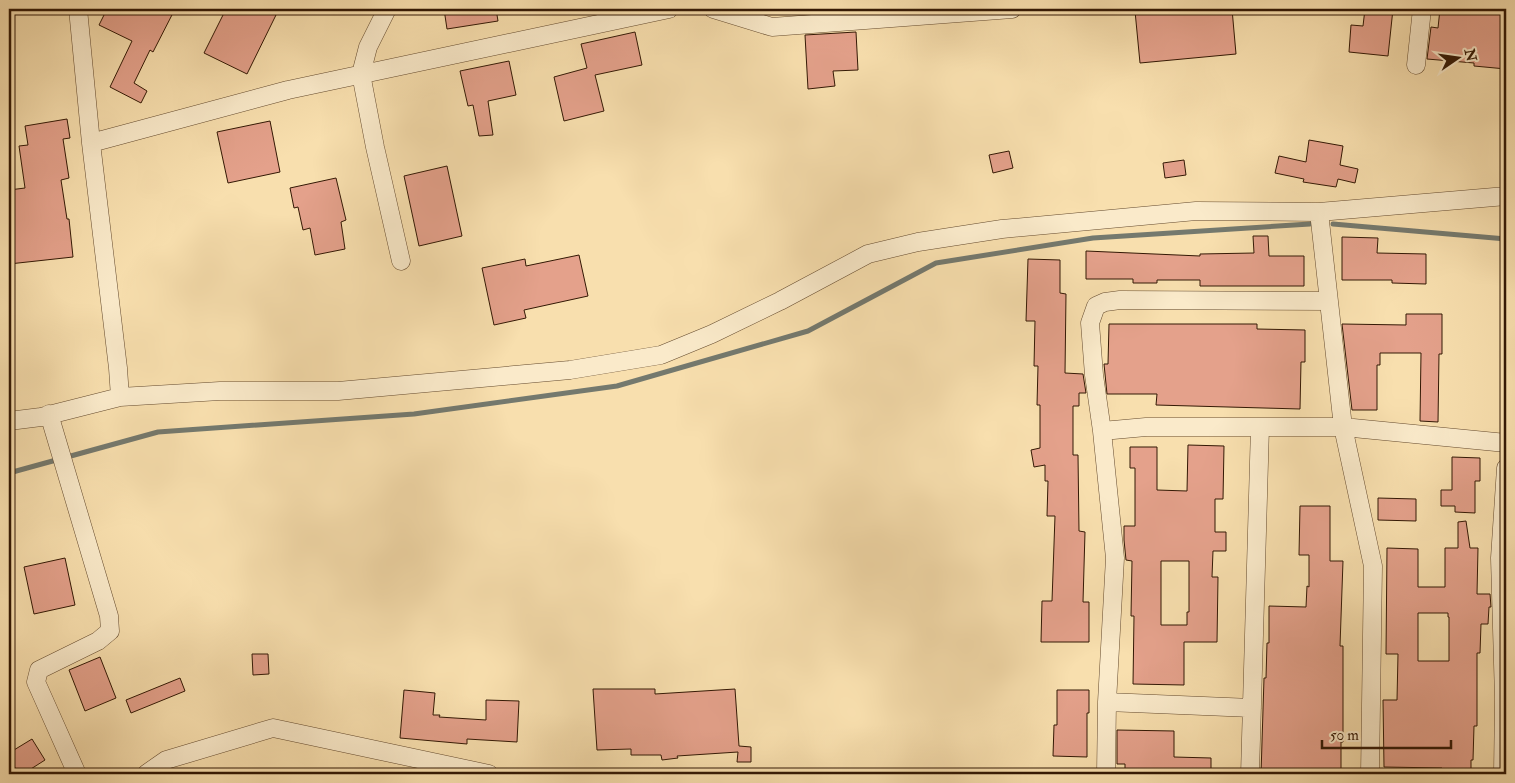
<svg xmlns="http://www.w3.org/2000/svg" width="1515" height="783" font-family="'IM FELL Double Pica',serif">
  <rect width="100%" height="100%" fill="#f8dfae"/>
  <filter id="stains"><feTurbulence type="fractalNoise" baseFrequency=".004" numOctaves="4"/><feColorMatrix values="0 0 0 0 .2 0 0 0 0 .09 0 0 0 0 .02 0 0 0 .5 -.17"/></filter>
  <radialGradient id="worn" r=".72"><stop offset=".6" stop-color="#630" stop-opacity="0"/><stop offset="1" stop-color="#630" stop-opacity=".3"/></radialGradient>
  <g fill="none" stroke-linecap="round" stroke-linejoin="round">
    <path stroke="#74796e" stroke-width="5" d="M 1333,224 L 1506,239
      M 9,473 L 158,432 L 414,414 L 617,386 L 808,331 L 936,263 L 1093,238 L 1310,224"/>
  </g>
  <path fill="#e4a18b" stroke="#331804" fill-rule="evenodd" d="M 107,9 L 175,9 L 153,52 L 150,50 L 134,83 L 147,91 L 141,103 L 110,87 L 132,41 L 99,25 Z
    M 226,9 L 264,9 L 276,15 L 247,74 L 204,53 Z
    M 444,9 L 496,9 L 498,21 L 447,29 Z
    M 1156,9 L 1232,9 L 1236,54 L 1140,63 L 1135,11 Z
    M 1365,9 L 1393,9 L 1388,56 L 1349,52 L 1351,25 L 1363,26 Z
    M 1440,9 L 1506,9 L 1506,69 L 1474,66 L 1474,63 L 1427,59 L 1431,27 L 1438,28 Z
    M 635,32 L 642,65 L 595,75 L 604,111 L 564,121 L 554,77 L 587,68 L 581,44 Z
    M 856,32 L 858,70 L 833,71 L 835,86 L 808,89 L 805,35 Z
    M 509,61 L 516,95 L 488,101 L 493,135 L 479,136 L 473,105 L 468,106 L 460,71 Z
    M 67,119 L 70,138 L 63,139 L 69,178 L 61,180 L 67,219 L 69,219 L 73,257 L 9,264 L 9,190 L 25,188 L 19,146 L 28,145 L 25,126 Z
    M 270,121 L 280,172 L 228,183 L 217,132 Z
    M 1309,140 L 1343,146 L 1340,165 L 1358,169 L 1355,183 L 1338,179 L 1336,187 L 1303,182 L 1304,179 L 1275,173 L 1279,156 L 1306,162 Z
    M 1009,151 L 1013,168 L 993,173 L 989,155 Z
    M 1184,160 L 1186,175 L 1165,178 L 1163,163 Z
    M 447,166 L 462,236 L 419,246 L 404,176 Z
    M 336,178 L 346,220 L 341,222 L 345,249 L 315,255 L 310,228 L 303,230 L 298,207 L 294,208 L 290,188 Z
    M 1253,236 L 1268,236 L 1269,256 L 1304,256 L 1304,286 L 1200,286 L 1200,280 L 1157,280 L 1157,283 L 1133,283 L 1133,279 L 1086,279 L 1086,251 L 1200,256 L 1200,254 L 1254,253 Z
    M 1342,237 L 1378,238 L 1377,253 L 1426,254 L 1426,284 L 1392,283 L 1392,280 L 1342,280 Z
    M 579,255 L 588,296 L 524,310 L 526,318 L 494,325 L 482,268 L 525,259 L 526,266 Z
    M 1028,259 L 1060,260 L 1060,293 L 1066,294 L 1065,373 L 1083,374 L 1086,393 L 1079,393 L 1079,406 L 1073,406 L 1073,455 L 1078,455 L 1079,531 L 1085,532 L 1083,602 L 1089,602 L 1089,642 L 1041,642 L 1042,601 L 1052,601 L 1055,516 L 1047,516 L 1048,481 L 1045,481 L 1045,465 L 1034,467 L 1031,450 L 1040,448 L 1040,405 L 1037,405 L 1038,366 L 1034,366 L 1035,321 L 1026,321 Z
    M 1406,314 L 1442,314 L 1442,354 L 1439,354 L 1438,422 L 1420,421 L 1421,353 L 1380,353 L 1380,365 L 1377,365 L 1377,410 L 1352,410 L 1342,324 L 1406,325 Z
    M 1109,324 L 1257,324 L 1257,329 L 1305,330 L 1305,362 L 1301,362 L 1300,409 L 1156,405 L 1157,394 L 1107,394 L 1104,364 L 1108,364 Z
    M 1188,445 L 1224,446 L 1223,499 L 1215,499 L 1215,532 L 1226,532 L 1226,551 L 1213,551 L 1212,577 L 1218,577 L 1217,642 L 1184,642 L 1184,685 L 1133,684 L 1134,616 L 1131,616 L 1132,561 L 1126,560 L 1124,540 L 1124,526 L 1135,526 L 1135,468 L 1130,468 L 1130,447 L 1157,447 L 1157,490 L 1187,491 ZM 1161,561 L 1189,561 L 1189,612 L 1187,612 L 1187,625 L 1161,625 Z
    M 1452,457 L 1480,458 L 1480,481 L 1475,481 L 1475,513 L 1455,512 L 1455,506 L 1441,506 L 1441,490 L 1452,490 Z
    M 1378,498 L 1416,499 L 1416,521 L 1378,520 Z
    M 1300,506 L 1330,506 L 1330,561 L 1343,561 L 1340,646 L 1343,646 L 1343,742 L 1341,742 L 1341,774 L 1261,774 L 1264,678 L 1266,678 L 1267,643 L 1269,643 L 1269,606 L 1306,607 L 1307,586 L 1309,587 L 1309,555 L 1299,555 Z
    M 1466,521 L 1470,548 L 1478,548 L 1477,594 L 1490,594 L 1491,607 L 1489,607 L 1488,624 L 1481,624 L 1480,653 L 1477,653 L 1477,726 L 1474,726 L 1473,760 L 1471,760 L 1471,774 L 1442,774 L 1442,768 L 1384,767 L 1383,700 L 1397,700 L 1398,654 L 1386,654 L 1387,548 L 1418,549 L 1418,587 L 1445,587 L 1445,548 L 1458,548 L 1458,522 ZM 1418,613 L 1448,613 L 1448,617 L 1449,617 L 1449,661 L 1418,661 Z
    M 65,558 L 75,605 L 34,614 L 24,567 Z
    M 252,654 L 268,654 L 269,674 L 253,675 Z
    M 100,657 L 116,698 L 85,711 L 69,670 Z
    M 180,678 L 185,691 L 131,713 L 126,700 Z
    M 593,689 L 655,689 L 655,694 L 735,689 L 739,746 L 751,747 L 751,762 L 737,762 L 738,752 L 677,756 L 678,758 L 662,760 L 661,755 L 631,755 L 631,749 L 597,750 Z
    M 404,690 L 435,693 L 433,715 L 440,715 L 439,717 L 486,720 L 486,700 L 519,701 L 517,742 L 467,739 L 467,744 L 400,738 Z
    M 1057,690 L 1089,690 L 1089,713 L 1087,713 L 1087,757 L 1053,756 L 1054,725 L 1057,725 Z
    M 1117,730 L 1174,731 L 1174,757 L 1211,758 L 1211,774 L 1125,774 L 1125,764 L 1117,764 Z
    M 32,739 L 45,760 L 23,774 L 19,774 L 9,758 L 9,753 Z"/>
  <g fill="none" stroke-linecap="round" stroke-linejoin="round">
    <g stroke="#644a2e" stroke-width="19">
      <path id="street" d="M 78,9 L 91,143 L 118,368 L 120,397
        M 387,9 L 368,47 L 361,74 L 375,147 L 401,261
        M 713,9 L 772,27 L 1012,9
        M 1416,65 L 1422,9
        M 91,143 L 288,90 L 669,9
        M 1319,212 L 1343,427 L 1373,566 L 1370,774
        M 49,414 L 109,616 L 110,631 L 98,641 L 39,670 L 36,682 L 77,774
        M 9,421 L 41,417 L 120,397 L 220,391 L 338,391 L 570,370 L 661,355 L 712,334 L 780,301 L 868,254 L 918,242 L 1002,229 L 1196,211 L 1319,212 L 1506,196
        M 1102,431 L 1094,375 L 1090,323 L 1096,306 L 1105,302 L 1120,300 L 1329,301
        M 1107,702 L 1252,708
        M 146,774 L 166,760 L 273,728 L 489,774
        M 1106,774 L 1107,702 L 1115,558 L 1102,431 L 1146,427 L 1343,427 L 1506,443
        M 1250,774 L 1260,427
        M 1503,774 L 1504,698 L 1500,558 L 1506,468"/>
    </g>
    <use href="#street" stroke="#faeaca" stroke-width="18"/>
  </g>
  <rect width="1515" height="783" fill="none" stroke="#f8dfae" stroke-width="30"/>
  <rect x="10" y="10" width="1495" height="763" fill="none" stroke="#331804" stroke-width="2.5"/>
  <rect x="15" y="15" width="1485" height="753" fill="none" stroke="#331804"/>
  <g transform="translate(1458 58) rotate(77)" stroke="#faeaca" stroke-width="4" paint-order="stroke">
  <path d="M0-4L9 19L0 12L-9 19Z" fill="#331804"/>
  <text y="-8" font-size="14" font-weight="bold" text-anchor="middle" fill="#331804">N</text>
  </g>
  <path d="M1322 740v8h129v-8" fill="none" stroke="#331804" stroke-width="2.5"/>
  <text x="1330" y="740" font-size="15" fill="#331804" stroke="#faeaca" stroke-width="4" paint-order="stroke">50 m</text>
  <rect width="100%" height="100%" filter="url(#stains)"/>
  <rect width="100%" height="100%" fill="url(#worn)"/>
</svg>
